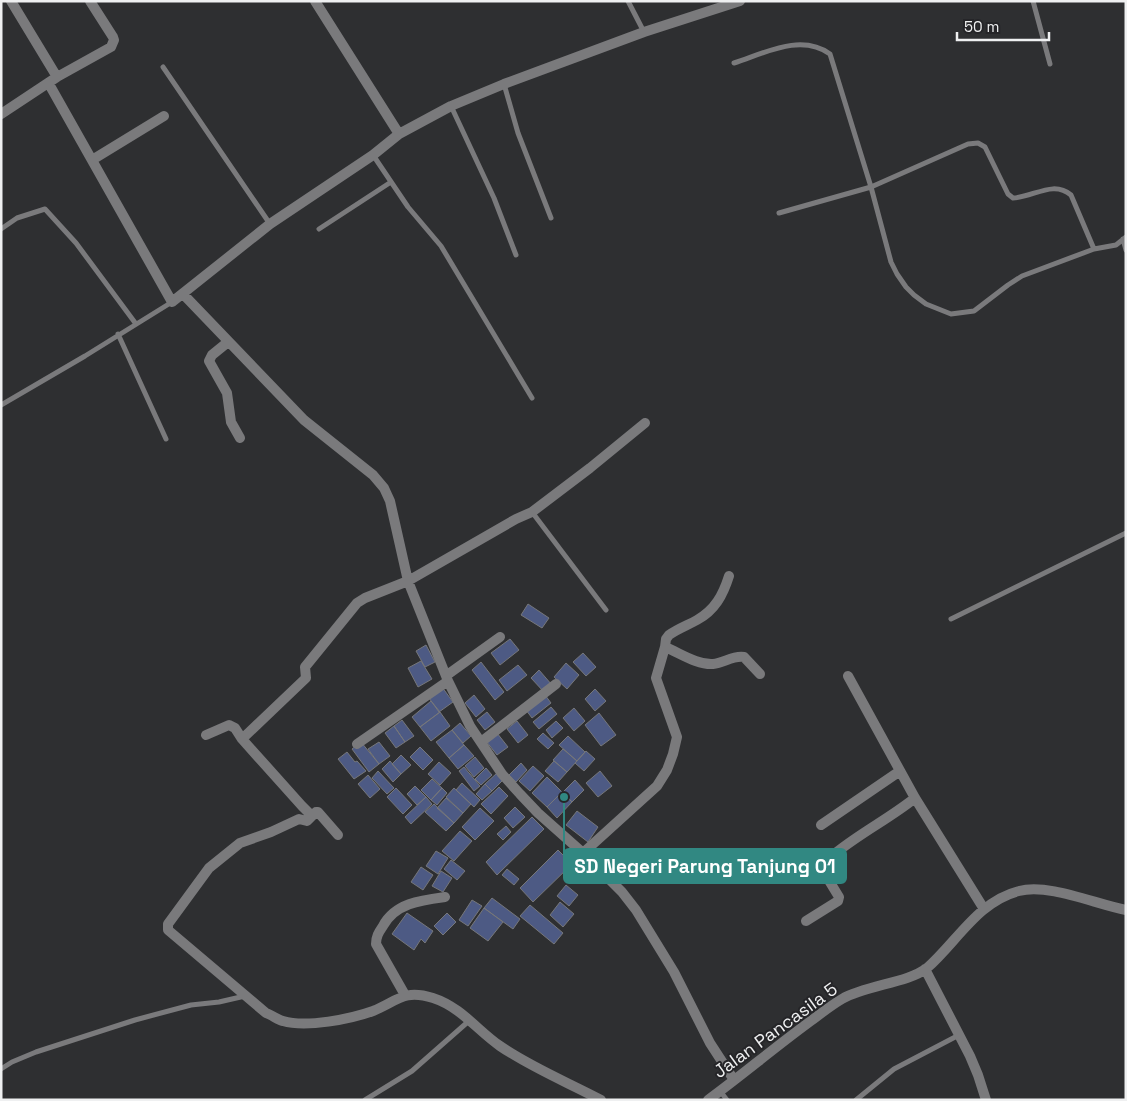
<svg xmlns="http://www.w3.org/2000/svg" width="1127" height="1101" font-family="'Space Grotesk',sans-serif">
  <rect width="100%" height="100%" fill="#2e2f31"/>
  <path fill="#4d5a84" stroke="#76777a" d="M 528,604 L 549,618 L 542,628 L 521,615 Z
    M 510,639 L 519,650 L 500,665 L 491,653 Z
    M 426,645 L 435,662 L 425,667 L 416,651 Z
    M 583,653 L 596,667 L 586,676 L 573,662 Z
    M 421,661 L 432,679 L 418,687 L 408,668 Z
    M 481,662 L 504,692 L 495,700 L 472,670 Z
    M 566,663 L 579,675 L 567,689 L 554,677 Z
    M 518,665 L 527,675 L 507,691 L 499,680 Z
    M 539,670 L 552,685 L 544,692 L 531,678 Z
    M 442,687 L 453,702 L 439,712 L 429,698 Z
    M 595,689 L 606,701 L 595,711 L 585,699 Z
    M 474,695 L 485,709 L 476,717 L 465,703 Z
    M 545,695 L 551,703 L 532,718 L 526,710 Z
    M 431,701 L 440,712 L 420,727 L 412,717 Z
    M 551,707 L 557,714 L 539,729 L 533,722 Z
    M 574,708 L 585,721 L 574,731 L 563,718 Z
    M 440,712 L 450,726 L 431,741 L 420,727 Z
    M 487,712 L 495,722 L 485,730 L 477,720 Z
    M 599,713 L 616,735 L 601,746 L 585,725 Z
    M 402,720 L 414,736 L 405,742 L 394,726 Z
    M 517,721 L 528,735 L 518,743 L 507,729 Z
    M 556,721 L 563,728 L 552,738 L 546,730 Z
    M 460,723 L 471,736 L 463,743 L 452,730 Z
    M 394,726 L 405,742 L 396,748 L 385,733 Z
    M 452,730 L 464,745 L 449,758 L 436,742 Z
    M 497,733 L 508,747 L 497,755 L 486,741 Z
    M 543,733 L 554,743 L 548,749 L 537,739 Z
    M 568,736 L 585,752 L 577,761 L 559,745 Z
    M 361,742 L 379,764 L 369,772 L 352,749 Z
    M 379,742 L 390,756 L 379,764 L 368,749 Z
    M 464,745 L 474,756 L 458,769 L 449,758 Z
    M 420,747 L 433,760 L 423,770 L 410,757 Z
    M 563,749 L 577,761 L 567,772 L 553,760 Z
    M 586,751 L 595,759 L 584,771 L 575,763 Z
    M 347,752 L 355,762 L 357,761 L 366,771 L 354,779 L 338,759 Z
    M 401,755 L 411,765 L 401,774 L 392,764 Z
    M 475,757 L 484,768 L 474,777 L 465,766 Z
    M 390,761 L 401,774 L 393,782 L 382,769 Z
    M 554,761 L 567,772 L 558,782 L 545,771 Z
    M 439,762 L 451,773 L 440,785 L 428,774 Z
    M 521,763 L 527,770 L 516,782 L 509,775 Z
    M 533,766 L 544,776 L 530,791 L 519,781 Z
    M 464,767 L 480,786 L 474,791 L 459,771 Z
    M 486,768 L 492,775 L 481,785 L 475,779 Z
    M 378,771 L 394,788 L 387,794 L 372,778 Z
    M 600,771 L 612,786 L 598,797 L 586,783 Z
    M 497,773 L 503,780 L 492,791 L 485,784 Z
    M 368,775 L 380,789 L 370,798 L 358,784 Z
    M 547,777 L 562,792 L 547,807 L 532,793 Z
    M 432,779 L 442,788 L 431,800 L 421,790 Z
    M 575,780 L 584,790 L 572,802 L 563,792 Z
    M 462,783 L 480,800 L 474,807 L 456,790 Z
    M 485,784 L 492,791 L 482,800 L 476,794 Z
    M 415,786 L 426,797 L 417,805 L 407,794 Z
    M 499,787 L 508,796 L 491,814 L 481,804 Z
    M 396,788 L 412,805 L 403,814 L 387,797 Z
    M 442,788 L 447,793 L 437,805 L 431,800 Z
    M 454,788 L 471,804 L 463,813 L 446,797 Z
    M 562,792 L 572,802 L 557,818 L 547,807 Z
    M 426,797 L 432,804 L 411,824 L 405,817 Z
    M 446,798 L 463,813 L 454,823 L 437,808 Z
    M 434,804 L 454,823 L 446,831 L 425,812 Z
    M 515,807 L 525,817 L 513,828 L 504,818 Z
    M 480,808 L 494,821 L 475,840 L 462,827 Z
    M 577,811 L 598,827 L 588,842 L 566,825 Z
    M 532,817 L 544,829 L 497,875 L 486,862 Z
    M 506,826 L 511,832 L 503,840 L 497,834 Z
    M 460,831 L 472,841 L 454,861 L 442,851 Z
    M 558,850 L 572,864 L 533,902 L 520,888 Z
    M 436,851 L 448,858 L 438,874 L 426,866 Z
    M 451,860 L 465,871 L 457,880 L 444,869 Z
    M 421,867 L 433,875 L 423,890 L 411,882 Z
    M 507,869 L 519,879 L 514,885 L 502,875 Z
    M 441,871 L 452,878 L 443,892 L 432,886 Z
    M 566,885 L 578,895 L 569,906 L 557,896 Z
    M 492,898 L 520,919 L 513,929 L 484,908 Z
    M 472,900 L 482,906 L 468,926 L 459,920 Z
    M 560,902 L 574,914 L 563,927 L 550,915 Z
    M 530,905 L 563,933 L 554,944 L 520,916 Z
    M 484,908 L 503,922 L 488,941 L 470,928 Z
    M 407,913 L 433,931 L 425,943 L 421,939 L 414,950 L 392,934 Z
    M 447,913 L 456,922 L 443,935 L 434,926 Z"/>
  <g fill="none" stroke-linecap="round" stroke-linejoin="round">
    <path stroke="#7a7a7c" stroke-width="5" d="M 628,1 L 644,32
      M 1033,1 L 1050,64
      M 734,63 C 765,53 801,33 830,54 L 871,187 L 891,262 L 897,274 L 906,287 L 914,295 L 926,304 L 951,314 L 974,311 L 1008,285 L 1022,276 L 1094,249 L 1116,245 L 1126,237
      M 163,67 L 270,224
      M 504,84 L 518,133 L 551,218
      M 451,106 L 494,198 L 516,255
      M 373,155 L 408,207 L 441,246 L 532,398
      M 779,213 L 871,187 L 968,144 L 978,143 L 985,147 L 1008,194 L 1013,198 C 1034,197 1053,180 1071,195 L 1094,249
      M 1,229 L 17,218 L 45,209 L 76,243 L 136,324
      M 319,229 L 391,182
      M 1123,239 L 1126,250
      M 118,334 L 166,439
      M 1,405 L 85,356 L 172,302
      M 532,512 L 606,610
      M 951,619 L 1126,533
      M 1,1069 L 12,1062 L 36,1052 L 135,1020 L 191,1005 L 219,1002 L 245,996
      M 720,1091 L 727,1100
      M 365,1100 L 412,1071 L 470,1020
      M 856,1100 L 894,1069 L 959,1035"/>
    <path stroke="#7a7a7c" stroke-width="10" d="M 11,1 L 57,77
      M 315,1 L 399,134 L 451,106 L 504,84 L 644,32 L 740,1
      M 49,84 L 172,302 L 270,224 L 373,155 L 399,134
      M 1,114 L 57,77 L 111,47 L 114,40 L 113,37 L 90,1
      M 92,160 L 164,116
      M 183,294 L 304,420 L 373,475 L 384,488 L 390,501 L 408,581 L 448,681 L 470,726 L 502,774 L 520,794 L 538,813 L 583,853 L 622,892 L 636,910 L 674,972 L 710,1043 L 734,1080
      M 228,342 L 212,355 L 209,361 L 227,393 L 231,422 L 240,438
      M 729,576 C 723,595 715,610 697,620 C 688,625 677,629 669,635 L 666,639 L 665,647 C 680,653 697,665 713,664 C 724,663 733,655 744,657 L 760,674
      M 447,675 L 500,637
      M 848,676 L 915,798 L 984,909
      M 206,735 L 229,725 L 235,728 L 242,739 L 302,806 L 312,816 L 316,812 L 318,812 L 338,835
      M 242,739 L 306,678 L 305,667 L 357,603 L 365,598 L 408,581 L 516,519 L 532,512 L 590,468 L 645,423
      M 481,742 L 556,684
      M 357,744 L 448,681
      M 312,816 L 307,821 L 299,819 L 271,832 L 240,843 L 209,868 L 168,924 L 168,930 L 266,1013 C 272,1015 278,1020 283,1021 C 306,1028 351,1019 373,1011 C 398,1001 403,989 433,998 C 461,1007 478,1031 500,1046 C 532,1068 567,1082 601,1100
      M 821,825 L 900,771
      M 583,853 L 657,786 L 667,770 L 673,754 L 677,737 L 656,678 L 665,647
      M 806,921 L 838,901 L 839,897 L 825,874 L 827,870 L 838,862 L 837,852 C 862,832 890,818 915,798
      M 925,969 L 970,1056 L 978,1075 L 986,1100
      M 405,995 L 376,944 C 376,936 379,932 383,926 C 395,903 422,900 445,897
      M 708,1100 C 742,1075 774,1048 808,1023 C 819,1015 830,1006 842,999 C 866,985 908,983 927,968 C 956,943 978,901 1019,891 C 1048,883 1095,904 1126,910"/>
  </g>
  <g text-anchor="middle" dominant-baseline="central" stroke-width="4" stroke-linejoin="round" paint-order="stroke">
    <g font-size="18" fill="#eff0f1" stroke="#252528">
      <text transform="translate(775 1030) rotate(-36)">Jalan Pancasila 5</text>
    </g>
  </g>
  <path fill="none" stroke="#318882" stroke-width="2" d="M564 797L564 866"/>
  <circle fill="#318882" stroke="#252528" stroke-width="2" cx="564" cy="797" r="5"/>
  <rect fill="#318882" stroke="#318882" stroke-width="2" x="564" y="849" width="282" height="34" rx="5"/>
  <g font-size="19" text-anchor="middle" font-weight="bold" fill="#fff">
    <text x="705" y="873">SD Negeri Parung Tanjung 01</text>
  </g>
  <rect width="1127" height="1101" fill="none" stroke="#eff0f1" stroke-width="5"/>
  <path d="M957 32v8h92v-8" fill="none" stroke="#eff0f1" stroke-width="2.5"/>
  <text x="964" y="32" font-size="15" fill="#eff0f1" stroke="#252528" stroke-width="4" paint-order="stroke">50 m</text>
</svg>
